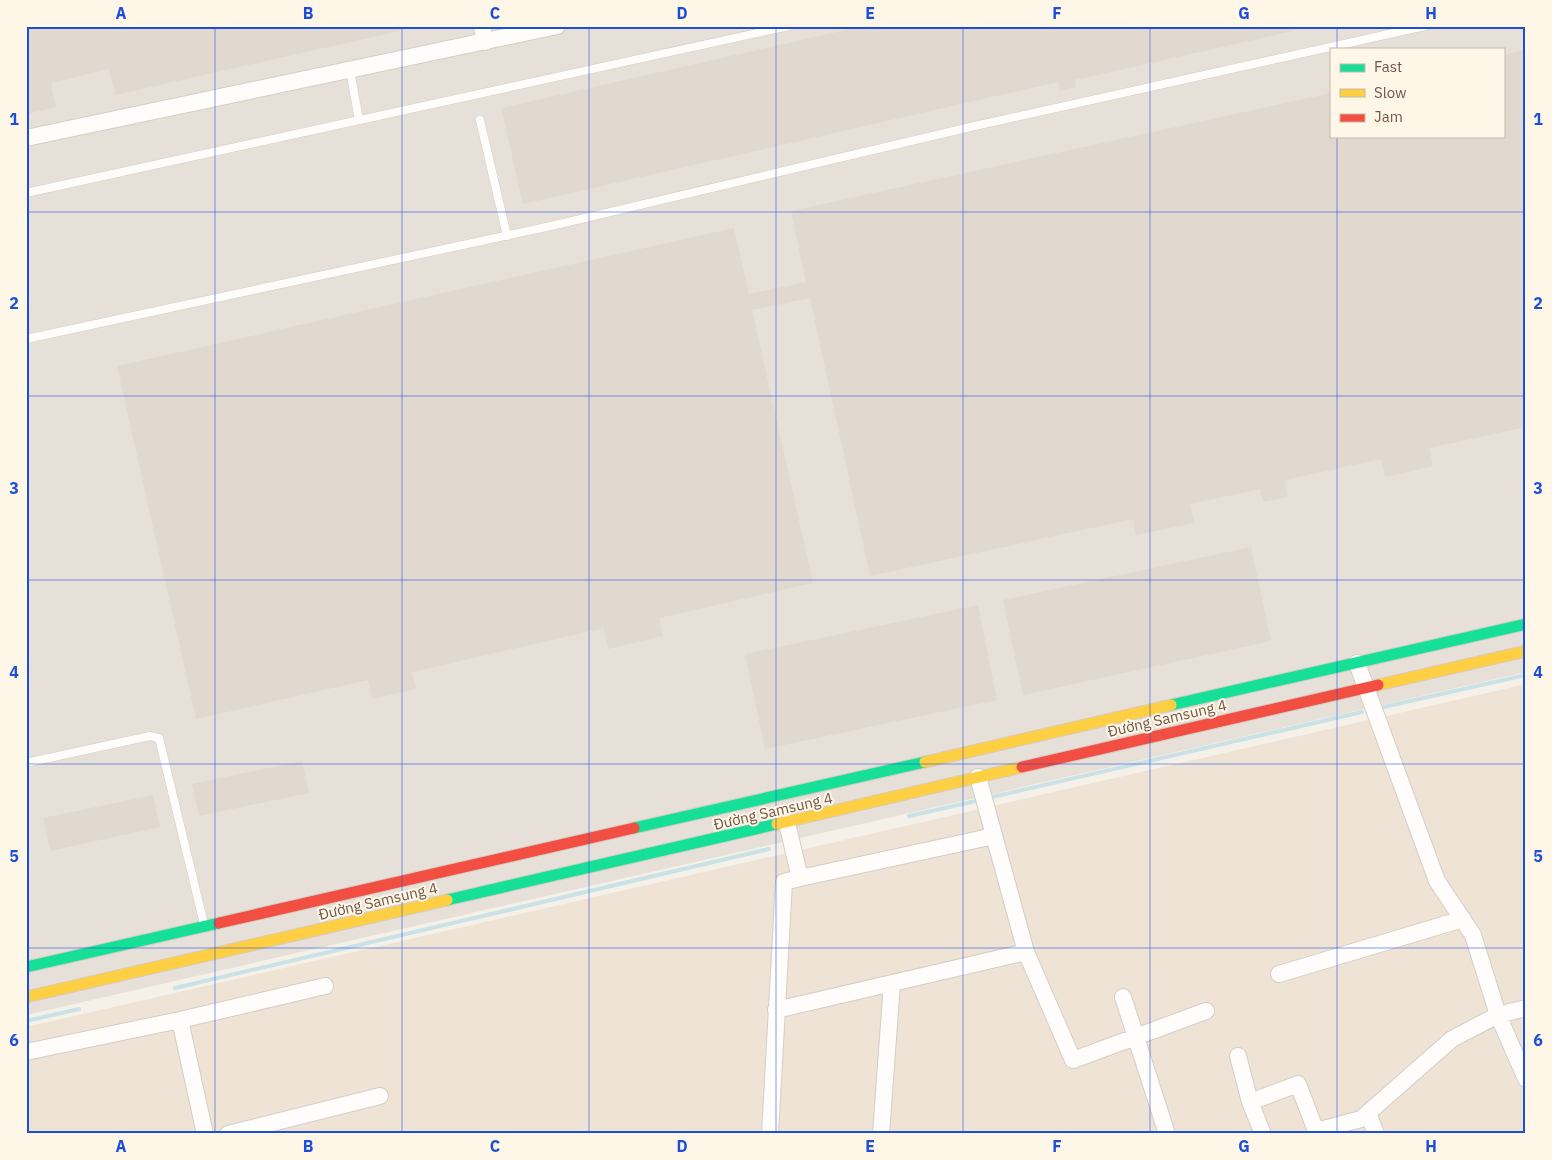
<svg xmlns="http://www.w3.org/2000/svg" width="1552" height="1160" font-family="'IBM Plex Sans',sans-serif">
  <rect width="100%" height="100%" fill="#f5f1e8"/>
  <path fill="#eee3d5" d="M 1526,684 L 1526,1134 L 26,1134 L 26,1027 Z"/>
  <path fill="#e7e0d9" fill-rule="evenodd" d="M 26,26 L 1526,26 L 1526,672 L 26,1015 ZM 1331,49 L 1503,49 L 1503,136 L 1331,136 Z"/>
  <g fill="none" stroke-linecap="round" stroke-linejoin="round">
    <path stroke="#cae2e5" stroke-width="4" d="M 1379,708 L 1526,675
      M 992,797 L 1362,712
      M 909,816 L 976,801
      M 175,988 L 769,849
      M 26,1021 L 79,1009"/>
  </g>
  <path fill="#e1d8d0" d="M 26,26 L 399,26 L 400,31 L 115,95 L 109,69 L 51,83 L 56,107 L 26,114 Z
    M 863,26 L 1293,26 L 1293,31 L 1075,80 L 1076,87 L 1060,91 L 1058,82 L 523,204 L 501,108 Z
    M 1526,50 L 1526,427 L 1429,448 L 1433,466 L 1385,477 L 1381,459 L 1285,480 L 1288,497 L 1263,502 L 1260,489 L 1190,504 L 1194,523 L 1136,535 L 1133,519 L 870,576 L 810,298 L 752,310 L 813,583 L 659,618 L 663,636 L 608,649 L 604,628 L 412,672 L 416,689 L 372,699 L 368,680 L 196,719 L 117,366 L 734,228 L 749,294 L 806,282 L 791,211 L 1331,93 L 1331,136 L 1503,136 L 1503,55 Z
    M 1251,547 L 1271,641 L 1023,695 L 1003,600 Z
    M 978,605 L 997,700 L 765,749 L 745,654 Z
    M 302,761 L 309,793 L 199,816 L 192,784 Z
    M 153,795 L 160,827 L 50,851 L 43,818 Z"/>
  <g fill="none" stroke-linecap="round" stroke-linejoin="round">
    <g stroke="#d4cec6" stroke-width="9">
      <path id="lane" d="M 350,70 L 359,120
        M 480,120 L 507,236
        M 26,193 L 789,26
        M 26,339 L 551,226 L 979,125 L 1425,26
        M 26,763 L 150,736 L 159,738 L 204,924"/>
    </g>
    <g stroke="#d4cec6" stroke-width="18">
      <path id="street" d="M 482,26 L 485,42
        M 26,138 L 557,26
        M 1357,663 L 1437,881 L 1473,935 L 1498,1015 L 1526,1079
        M 800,878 L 994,836
        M 1026,952 L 1073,1060 L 1206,1011
        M 1279,974 L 1463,919
        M 1123,997 L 1167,1134
        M 776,1010 L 1026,952 L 978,777
        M 180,1020 L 205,1134
        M 26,1052 L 180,1020 L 325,986
        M 1238,1056 L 1250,1102
        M 1368,1113 L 1376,1134
        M 228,1134 L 380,1096
        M 770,1134 L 784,882 L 800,878 L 787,823
        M 881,1134 L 892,983
        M 1263,1134 L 1250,1102 L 1298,1084 L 1316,1131 L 1361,1119 L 1452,1039 L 1498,1015 L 1526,1008"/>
    </g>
    <g stroke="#d4cdc4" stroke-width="13">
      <path id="fast" d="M 1171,705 L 1526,624
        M 634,828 L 925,762
        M 447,900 L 777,824
        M 26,967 L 219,923"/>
    </g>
    <g stroke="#d4cdc4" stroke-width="13">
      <path id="slow" d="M 1378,685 L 1526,651
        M 925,762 L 1171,705
        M 777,824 L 1022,767
        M 26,997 L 447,900"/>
    </g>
    <g stroke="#d4cdc4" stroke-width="13">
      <path id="jam" d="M 1022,767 L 1378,685
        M 219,923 L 634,828"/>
    </g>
    <use href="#lane" stroke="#fefdfc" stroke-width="8"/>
    <use href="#street" stroke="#fefdfc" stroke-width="16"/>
    <use href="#fast" stroke="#16e098" stroke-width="11"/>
    <use href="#slow" stroke="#ffcf43" stroke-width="11"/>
    <use href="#jam" stroke="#f24e42" stroke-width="11"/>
  </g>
  <path fill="none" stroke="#1d4ed8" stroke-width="1" stroke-opacity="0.55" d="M 215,26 L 215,1134M 402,26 L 402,1134M 589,26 L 589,1134M 776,26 L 776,1134M 963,26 L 963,1134M 1150,26 L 1150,1134M 1337,26 L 1337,49M 1337,136 L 1337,1134M 26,212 L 1526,212M 26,396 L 1526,396M 26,580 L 1526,580M 26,764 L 1526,764M 26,948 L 1526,948"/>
  <g text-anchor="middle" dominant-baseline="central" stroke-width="4" stroke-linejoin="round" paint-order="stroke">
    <g font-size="15" fill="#715849" stroke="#fef6e7">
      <text transform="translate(1167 718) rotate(-13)">Đường Samsung 4</text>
      <text transform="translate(773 811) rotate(-13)">Đường Samsung 4</text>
      <text transform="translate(378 901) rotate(-13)">Đường Samsung 4</text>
    </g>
  </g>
  <rect width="1552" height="1160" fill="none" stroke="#fef6e7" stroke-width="55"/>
  <rect x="1330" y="48" width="175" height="90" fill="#fef6e7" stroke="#c6b7a8"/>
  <rect x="1340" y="64" width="25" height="8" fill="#16e098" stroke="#c6b7a8"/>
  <text x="1374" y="72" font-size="15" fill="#715849">Fast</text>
  <rect x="1340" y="89" width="25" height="8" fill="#ffcf43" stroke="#c6b7a8"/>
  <text x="1374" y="98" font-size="15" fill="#715849">Slow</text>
  <rect x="1340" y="114" width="25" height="8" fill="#f24e42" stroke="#c6b7a8"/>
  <text x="1374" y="122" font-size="15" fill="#715849">Jam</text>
  <rect x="28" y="28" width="1496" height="1104" fill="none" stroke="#1d4ed8" stroke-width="2"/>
  <g font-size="16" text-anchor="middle" font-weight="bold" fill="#1d4ed8">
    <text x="121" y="19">A</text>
    <text x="308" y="19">B</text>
    <text x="495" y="19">C</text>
    <text x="682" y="19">D</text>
    <text x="870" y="19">E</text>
    <text x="1057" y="19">F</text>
    <text x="1244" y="19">G</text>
    <text x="1431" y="19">H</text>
    <text x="14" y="125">1</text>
    <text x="1538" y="125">1</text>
    <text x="14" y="309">2</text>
    <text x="1538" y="309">2</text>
    <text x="14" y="494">3</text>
    <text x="1538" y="494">3</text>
    <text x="14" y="678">4</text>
    <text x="1538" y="678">4</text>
    <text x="14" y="862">5</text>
    <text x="1538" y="862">5</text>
    <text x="14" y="1046">6</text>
    <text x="1538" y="1046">6</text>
    <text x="121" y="1152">A</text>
    <text x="308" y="1152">B</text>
    <text x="495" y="1152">C</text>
    <text x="682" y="1152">D</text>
    <text x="870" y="1152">E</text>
    <text x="1057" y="1152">F</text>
    <text x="1244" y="1152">G</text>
    <text x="1431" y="1152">H</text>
  </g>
</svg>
